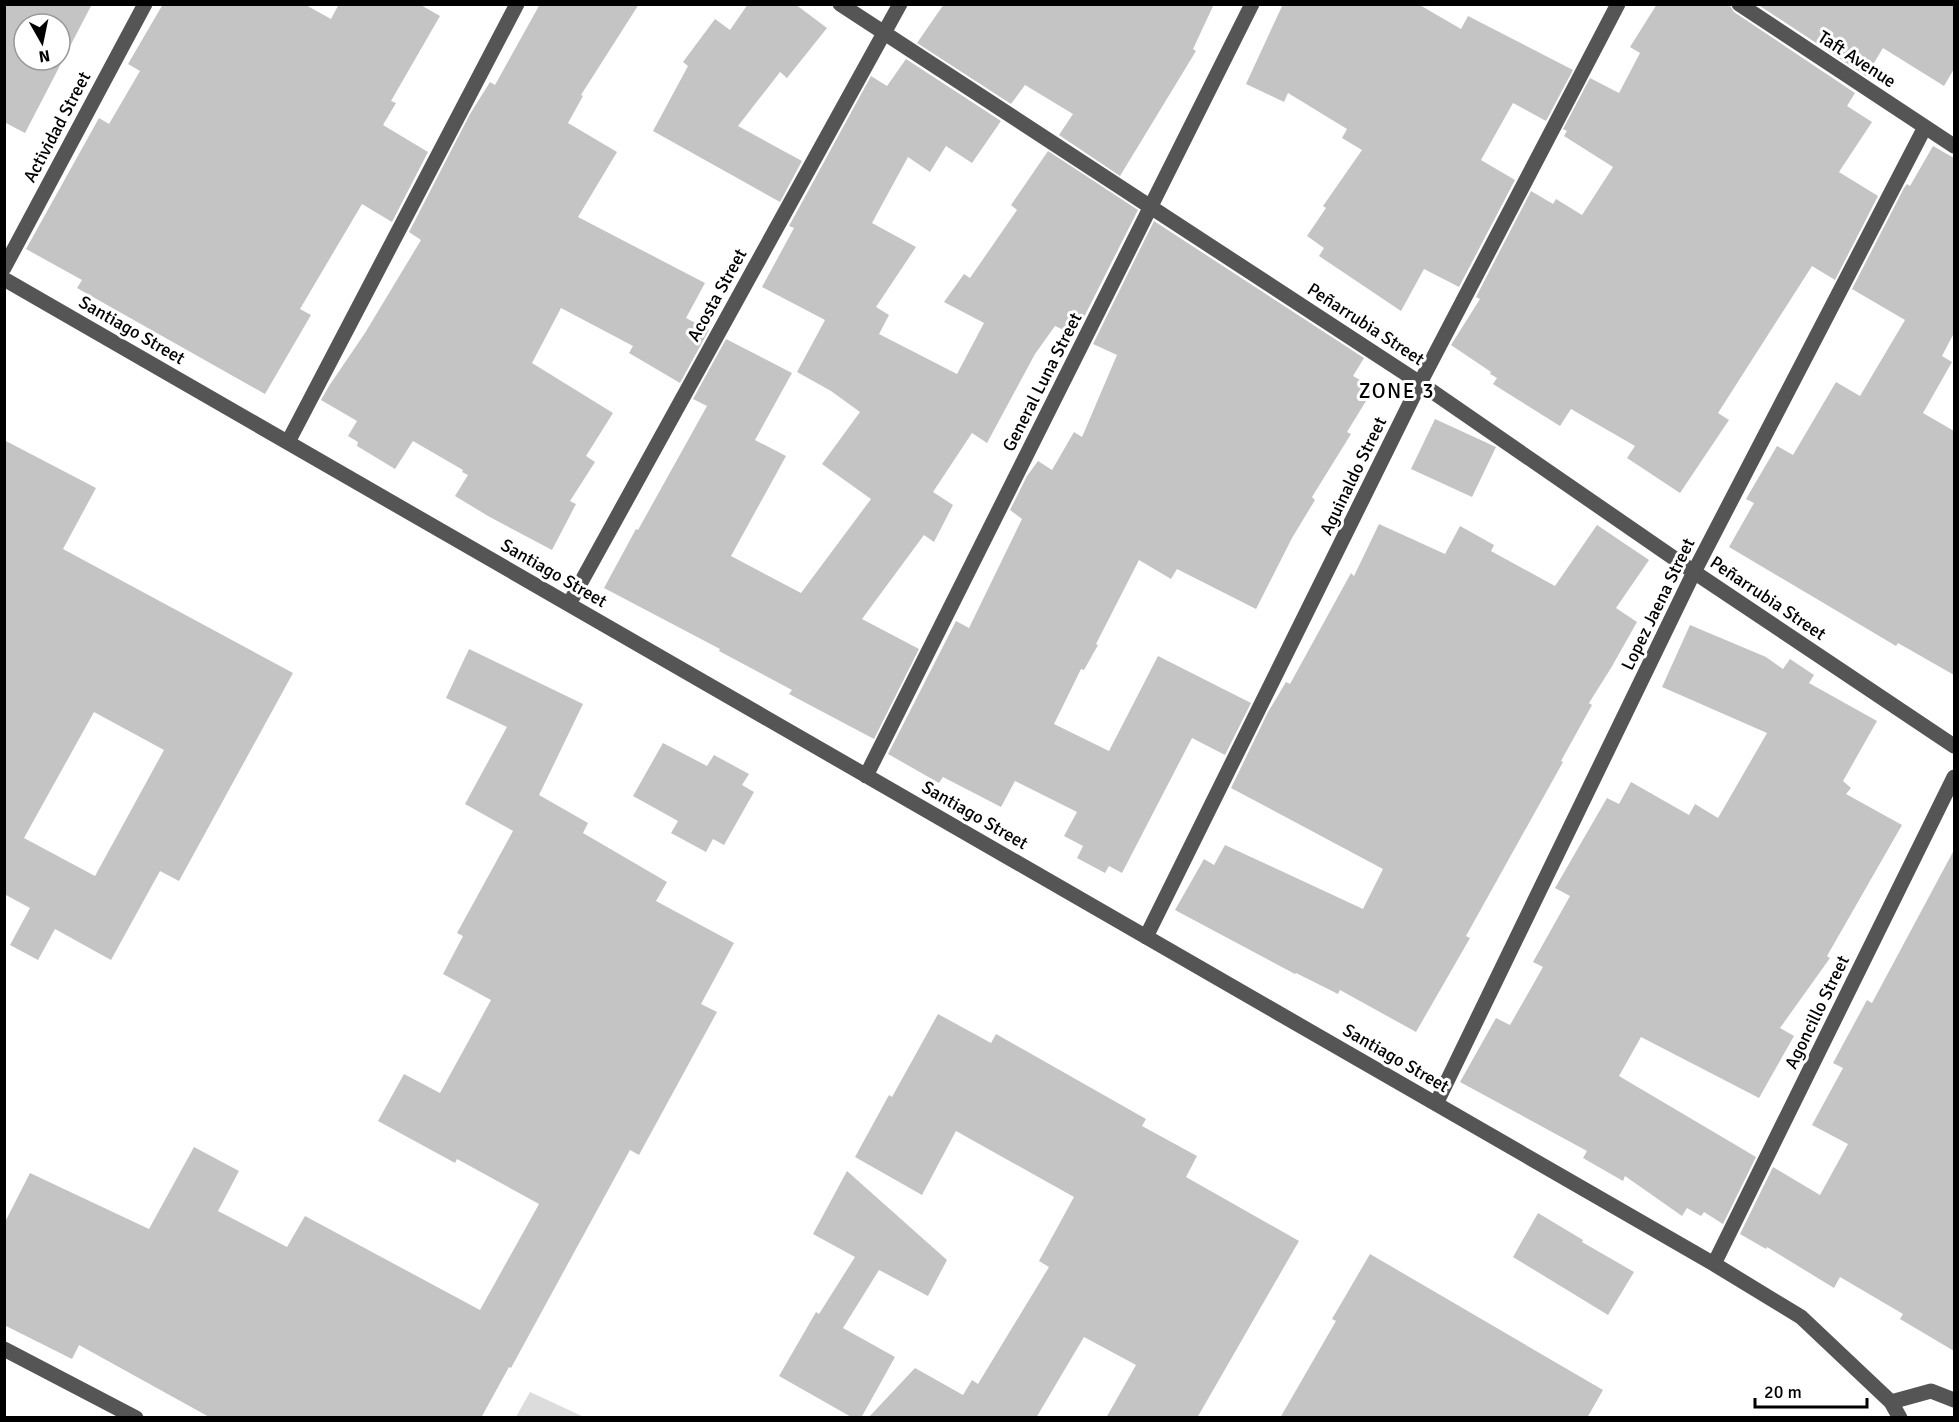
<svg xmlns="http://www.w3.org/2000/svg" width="1959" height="1422" font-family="Signika,sans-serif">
  <rect width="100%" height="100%" fill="#fff"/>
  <path fill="#dcdcdc" d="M 530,1392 L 584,1417 L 516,1417 Z"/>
  <path fill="#c4c4c4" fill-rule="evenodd" d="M 4,4 L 92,4 L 25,133 L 4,122 ZM 24,24 L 60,24 L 60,60 L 24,60 Z
    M 163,4 L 304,4 L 331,19 L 339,4 L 419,4 L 440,16 L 391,101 L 396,103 L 383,125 L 428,152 L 392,222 L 362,204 L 300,309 L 311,315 L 265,394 L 77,288 L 82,280 L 26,249 L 99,118 L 109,124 L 140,71 L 128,64 Z
    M 540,4 L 639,4 L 581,95 L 583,96 L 568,123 L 617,152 L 578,217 L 705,283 L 686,318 L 709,330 L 680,383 L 629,353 L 633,346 L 561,308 L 532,363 L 613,413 L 586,456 L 595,462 L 570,501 L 576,504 L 552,550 L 488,516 L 455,496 L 468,475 L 462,472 L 463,470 L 413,441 L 395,469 L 357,446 L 358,442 L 348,436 L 357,421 L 321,400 L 329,386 L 365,333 L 421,240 L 409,232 L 470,114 L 490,82 L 495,85 Z
    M 748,4 L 795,4 L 827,28 L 787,78 L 780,72 L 738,126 L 802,161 L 780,202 L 653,131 L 688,66 L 683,62 L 715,19 L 730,30 Z
    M 944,4 L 1214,4 L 1193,49 L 1196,51 L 1120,176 L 1059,135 L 1073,114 L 1025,85 L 1011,104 L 917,43 Z
    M 1283,4 L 1418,4 L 1461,29 L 1468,16 L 1573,70 L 1546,121 L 1513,103 L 1481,160 L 1515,180 L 1459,287 L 1424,269 L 1401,311 L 1319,256 L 1324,248 L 1307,236 L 1326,208 L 1323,206 L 1362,150 L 1342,138 L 1347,129 L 1288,93 L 1284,102 L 1246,84 Z
    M 1657,4 L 1729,4 L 1734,12 L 1855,93 L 1847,106 L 1872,122 L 1839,172 L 1878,196 L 1835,280 L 1812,266 L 1718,413 L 1729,420 L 1680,493 L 1627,458 L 1635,446 L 1571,409 L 1560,426 L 1493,384 L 1497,378 L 1490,374 L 1491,372 L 1451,345 L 1480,299 L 1476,297 L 1531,191 L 1553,204 L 1556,199 L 1582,215 L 1613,167 L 1564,136 L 1567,131 L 1563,129 L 1590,78 L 1619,93 L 1640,53 L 1630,47 Z
    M 1757,4 L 1954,4 L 1954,69 L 1944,86 L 1883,48 L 1866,76 Z
    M 906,59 L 1001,121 L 972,163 L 946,146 L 930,172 L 908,157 L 872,223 L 916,247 L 876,307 L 889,315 L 879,334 L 957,374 L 984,323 L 944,302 L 964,274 L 970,278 L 1017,210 L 1011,205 L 1048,151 L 1138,210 L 1075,335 L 1055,326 L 1035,354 L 987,443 L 972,433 L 933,492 L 953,505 L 934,542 L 924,535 L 862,619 L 919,649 L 874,739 L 789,694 L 792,690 L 719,651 L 720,649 L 604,588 L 636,529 L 638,530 L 707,406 L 693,399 L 726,339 L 792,373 L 755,440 L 786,456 L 731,556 L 801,593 L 871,499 L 822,464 L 860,412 L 831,391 L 797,372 L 825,320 L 762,287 L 794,228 L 789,226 L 871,76 L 887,86 Z
    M 1933,146 L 1954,158 L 1954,333 L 1942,356 L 1952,362 L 1923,413 L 1954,431 L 1954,675 L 1898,643 L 1896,646 L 1729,547 L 1754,503 L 1746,499 L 1777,446 L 1793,455 L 1836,382 L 1860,396 L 1905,320 L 1852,289 L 1904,188 L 1907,184 L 1910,186 Z
    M 1154,221 L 1364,358 L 1353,376 L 1374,388 L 1347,432 L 1351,434 L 1312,497 L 1315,500 L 1292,538 L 1256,609 L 1177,569 L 1171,579 L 1139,560 L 1096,644 L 1098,645 L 1084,670 L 1081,669 L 1054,724 L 1109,751 L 1158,656 L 1251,703 L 1225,755 L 1192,738 L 1122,873 L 1109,866 L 1105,873 L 1077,858 L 1083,846 L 1064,836 L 1077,812 L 1015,781 L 1001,807 L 943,777 L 939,783 L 888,754 L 956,621 L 969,628 L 1022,519 L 1010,510 L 1027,476 L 1038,461 L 1052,470 L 1074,432 L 1082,437 L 1117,355 L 1093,344 Z
    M 1435,419 L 1496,447 L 1472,497 L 1411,469 Z
    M 4,440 L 96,488 L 63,549 L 293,673 L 179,881 L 160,871 L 111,960 L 55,929 L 38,960 L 10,945 L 30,908 L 4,894 ZM 94,712 L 164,750 L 95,876 L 24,838 Z
    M 1379,524 L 1445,554 L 1460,526 L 1494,545 L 1491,551 L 1555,586 L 1597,525 L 1649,560 L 1616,608 L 1637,622 L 1611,668 L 1589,703 L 1592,705 L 1561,761 L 1563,762 L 1466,936 L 1470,938 L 1416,1032 L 1340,990 L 1338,994 L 1296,973 L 1295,974 L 1175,910 L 1204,859 L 1214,865 L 1225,845 L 1363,909 L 1383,869 L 1231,788 L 1268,712 L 1286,682 L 1290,684 L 1351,573 L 1354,576 Z
    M 1690,625 L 1766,657 L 1783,669 L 1790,659 L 1814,675 L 1809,683 L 1877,721 L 1843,781 L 1851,788 L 1846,794 L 1902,825 L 1827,956 L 1830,958 L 1780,1028 L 1794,1036 L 1759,1098 L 1641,1037 L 1619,1076 L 1756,1157 L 1723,1224 L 1704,1212 L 1701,1216 L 1687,1208 L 1682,1216 L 1625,1176 L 1623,1181 L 1583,1158 L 1587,1151 L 1460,1082 L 1496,1018 L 1510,1025 L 1543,967 L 1533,962 L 1570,896 L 1555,888 L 1607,798 L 1619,804 L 1631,782 L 1689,815 L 1695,804 L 1718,818 L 1767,733 L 1662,687 Z
    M 469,649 L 583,704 L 539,795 L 588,823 L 583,833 L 667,882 L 656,901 L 734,943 L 701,1004 L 717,1012 L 639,1155 L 630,1150 L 511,1368 L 509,1367 L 481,1418 L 211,1418 L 79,1345 L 72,1359 L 4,1325 L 4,1224 L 30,1173 L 149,1229 L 194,1147 L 239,1171 L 218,1211 L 287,1247 L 305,1216 L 480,1310 L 539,1204 L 457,1159 L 455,1163 L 378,1121 L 404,1074 L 440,1093 L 491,1000 L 443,974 L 463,936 L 457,933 L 513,831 L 465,804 L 507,727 L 446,698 Z
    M 663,743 L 707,766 L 714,755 L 749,774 L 742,785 L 754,792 L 724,845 L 713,839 L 706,852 L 671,833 L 678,821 L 633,796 Z
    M 1954,850 L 1954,1351 L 1900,1319 L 1903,1314 L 1840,1277 L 1834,1288 L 1767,1247 L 1766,1249 L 1740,1234 L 1773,1167 L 1820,1195 L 1848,1144 L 1812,1125 L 1843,1068 L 1833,1063 L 1867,1000 L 1872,1003 Z
    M 938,1014 L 991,1043 L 996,1034 L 1146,1119 L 1142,1126 L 1197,1156 L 1186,1177 L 1299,1241 L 1197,1418 L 1106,1418 L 1136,1365 L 1084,1337 L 1036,1418 L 868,1418 L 915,1368 L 963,1395 L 972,1380 L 978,1384 L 1049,1267 L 1039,1261 L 1074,1197 L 956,1131 L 922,1195 L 855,1157 L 889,1095 L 892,1097 Z
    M 847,1171 L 947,1260 L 928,1296 L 879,1270 L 843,1328 L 895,1357 L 861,1418 L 853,1418 L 779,1376 L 816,1312 L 819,1314 L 855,1257 L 813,1234 Z
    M 1538,1213 L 1583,1240 L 1582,1242 L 1634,1272 L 1608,1315 L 1513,1257 Z
    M 1370,1254 L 1603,1390 L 1587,1418 L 1280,1418 L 1336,1321 L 1332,1319 Z"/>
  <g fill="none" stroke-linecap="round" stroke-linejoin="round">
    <path stroke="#555" stroke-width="15" d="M 840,4 L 1420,383 L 1694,572 L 1954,746
      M 1739,4 L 1954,146
      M 4,268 L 145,4
      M 4,279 L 1714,1264 L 1801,1317 L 1891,1402 L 1900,1418
      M 288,442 L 517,4
      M 569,604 L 900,4
      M 866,776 L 1252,4
      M 1146,937 L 1420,383 L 1618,4
      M 1436,1104 L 1694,572 L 1925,127
      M 1714,1264 L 1954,777
      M 4,1349 L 136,1418
      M 1891,1402 L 1931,1391 L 1954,1400"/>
  </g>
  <g text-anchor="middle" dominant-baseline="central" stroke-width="6" stroke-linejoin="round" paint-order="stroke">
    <g font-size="18" fill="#000" stroke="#fff">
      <text transform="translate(1857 59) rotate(33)">Taft Avenue</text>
      <text transform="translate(57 127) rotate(-62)">Actividad Street</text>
      <text transform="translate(717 295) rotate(-61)">Acosta Street</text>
      <text transform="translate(1366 324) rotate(33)">Peñarrubia Street</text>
      <text transform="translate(132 330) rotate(30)">Santiago Street</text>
      <text transform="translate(1042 382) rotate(-63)">General Luna Street</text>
      <text transform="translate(1353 476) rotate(-64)">Aguinaldo Street</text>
      <text transform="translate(554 573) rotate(30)">Santiago Street</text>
      <text transform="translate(1768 598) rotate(34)">Peñarrubia Street</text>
      <text transform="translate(1658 604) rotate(-64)">Lopez Jaena Street</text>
      <text transform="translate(975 815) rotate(30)">Santiago Street</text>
      <text transform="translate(1817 1012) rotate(-64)">Agoncillo Street</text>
      <text transform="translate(1396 1058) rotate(30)">Santiago Street</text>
    </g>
    <g font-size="21" letter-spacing="1.5" fill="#000" stroke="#fff">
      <text x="1397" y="391">ZONE 3</text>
    </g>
  </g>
  <rect width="1959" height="1422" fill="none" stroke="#000000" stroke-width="12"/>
  <g transform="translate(42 42) rotate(171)"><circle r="28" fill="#ffffff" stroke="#999999" stroke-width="1.5"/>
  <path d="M0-4.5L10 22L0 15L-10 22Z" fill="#000000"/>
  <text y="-9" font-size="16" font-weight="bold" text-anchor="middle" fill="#000000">N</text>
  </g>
  <path d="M1755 1398v9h112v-9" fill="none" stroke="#000000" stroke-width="3"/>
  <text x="1764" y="1398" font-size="18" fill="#000000" stroke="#ffffff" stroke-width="4.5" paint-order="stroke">20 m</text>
</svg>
